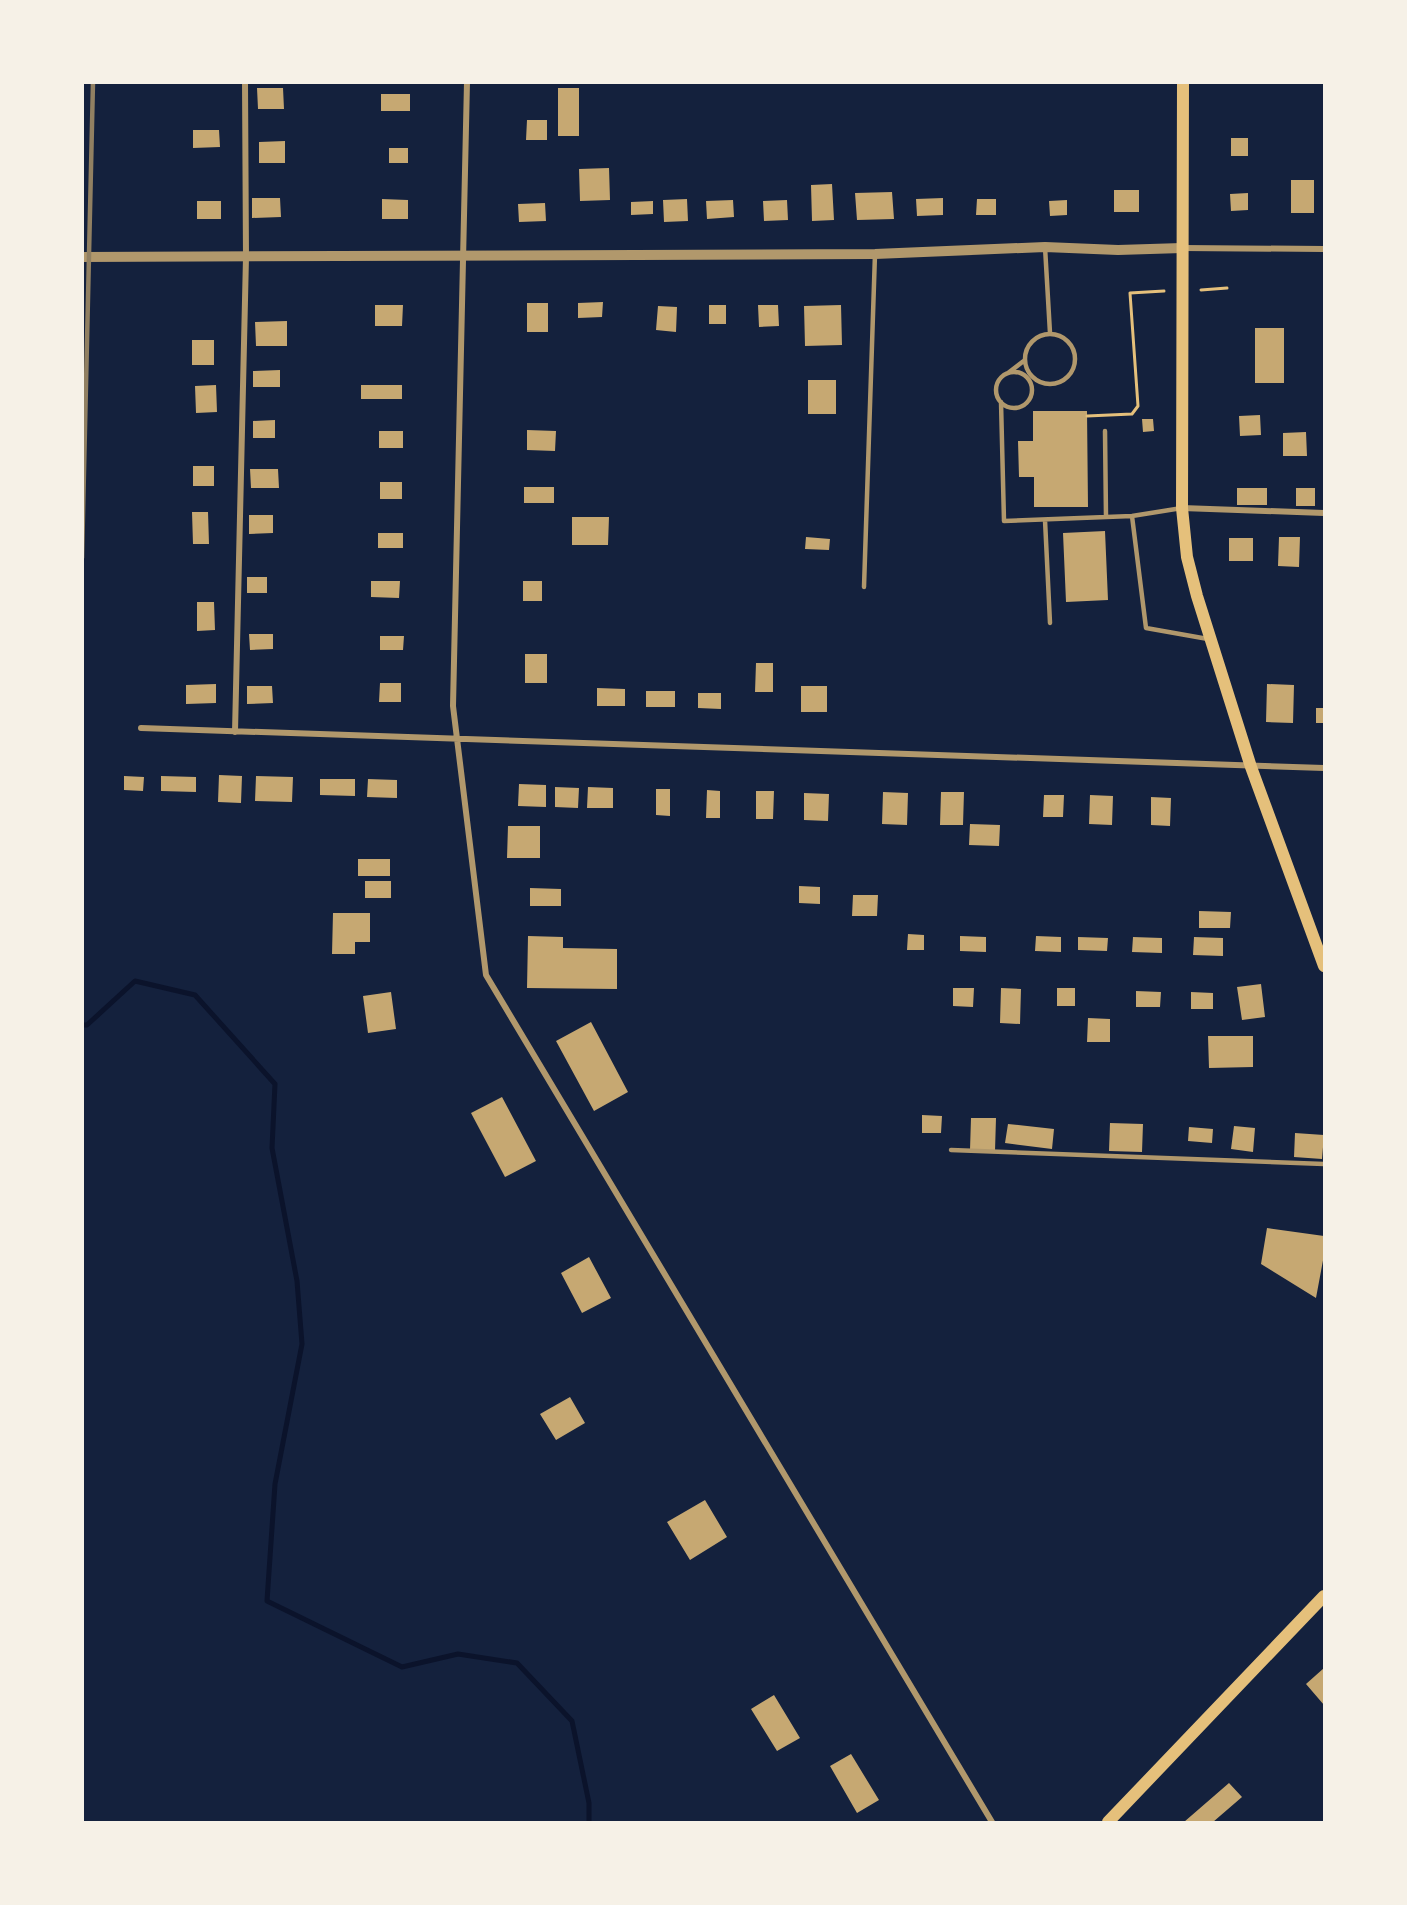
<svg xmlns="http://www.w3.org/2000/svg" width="1407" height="1905" font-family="'Open Sans',sans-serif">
  <rect width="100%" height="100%" fill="#14213d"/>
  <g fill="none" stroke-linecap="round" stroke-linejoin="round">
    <path stroke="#0b132b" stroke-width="5" d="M 82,1025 L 87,1025 L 135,981 L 195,995 L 275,1084 L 272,1148 L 297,1281 L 302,1344 L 275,1484 L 267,1601 L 402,1667 L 458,1654 L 517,1663 L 572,1721 L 589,1803 L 589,1822"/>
  </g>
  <path fill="#c6a872" d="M 257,88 L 283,88 L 284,109 L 258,109 Z
    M 558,88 L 579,88 L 579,136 L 558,136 Z
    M 381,94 L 410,94 L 410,111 L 381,111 Z
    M 527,120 L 547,120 L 547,140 L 526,140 Z
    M 193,130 L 219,130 L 220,147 L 193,148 Z
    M 1231,138 L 1248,138 L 1248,156 L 1231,156 Z
    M 285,141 L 285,163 L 259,163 L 259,142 Z
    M 389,148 L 408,148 L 408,163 L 389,163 Z
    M 609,168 L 610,200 L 580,201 L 579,169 Z
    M 1291,180 L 1314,180 L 1314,213 L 1291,213 Z
    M 832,184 L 834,220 L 812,221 L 811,185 Z
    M 1114,190 L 1139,190 L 1139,212 L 1114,212 Z
    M 892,192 L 894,219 L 857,220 L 855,193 Z
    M 1248,193 L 1248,210 L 1231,211 L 1230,194 Z
    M 252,198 L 280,198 L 281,217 L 252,218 Z
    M 943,198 L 943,215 L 917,216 L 916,199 Z
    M 382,199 L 408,200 L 408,219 L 382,219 Z
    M 687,199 L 688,221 L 664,222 L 663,200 Z
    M 977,199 L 996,199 L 996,215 L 976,215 Z
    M 733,200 L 734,217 L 707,219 L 706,201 Z
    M 787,200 L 788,220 L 764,221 L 763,201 Z
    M 1067,200 L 1067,215 L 1050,216 L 1049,201 Z
    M 197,201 L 221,201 L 221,219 L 197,219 Z
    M 653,201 L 653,214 L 631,215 L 631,202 Z
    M 545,203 L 546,221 L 519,222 L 518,204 Z
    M 603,302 L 602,317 L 578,318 L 578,303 Z
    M 527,303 L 548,303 L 548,332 L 527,332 Z
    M 375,305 L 403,305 L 402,326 L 375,326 Z
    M 709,305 L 726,305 L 726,324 L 709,324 Z
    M 758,305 L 778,305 L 779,326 L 759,327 Z
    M 841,305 L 842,345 L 805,346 L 804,306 Z
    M 658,306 L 677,307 L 676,332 L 656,330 Z
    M 287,321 L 287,346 L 256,346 L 255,322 Z
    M 1255,328 L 1284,328 L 1284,383 L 1255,383 Z
    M 192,340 L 214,340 L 214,365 L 192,365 Z
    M 280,370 L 280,387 L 253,387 L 253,371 Z
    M 808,380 L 836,380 L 836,414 L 808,414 Z
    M 216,385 L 217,412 L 196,413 L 195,386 Z
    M 361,385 L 402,385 L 402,399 L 361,399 Z
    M 1033,411 L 1087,411 L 1088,507 L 1034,507 L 1034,477 L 1019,477 L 1018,441 L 1033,441 Z
    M 1260,415 L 1261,435 L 1240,436 L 1239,416 Z
    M 1142,419 L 1153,419 L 1154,431 L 1143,432 Z
    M 275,420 L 275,438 L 253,438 L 253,421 Z
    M 527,430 L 556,431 L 555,451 L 527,450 Z
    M 379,431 L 403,431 L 403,448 L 379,448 Z
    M 1306,432 L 1307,456 L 1283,456 L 1283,433 Z
    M 193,466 L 214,466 L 214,486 L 193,486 Z
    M 250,469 L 278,469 L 279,488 L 251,488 Z
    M 380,482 L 402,482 L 402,499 L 380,499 Z
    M 524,487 L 554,487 L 554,503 L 524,503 Z
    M 1237,488 L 1267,488 L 1267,505 L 1237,505 Z
    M 1296,488 L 1315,488 L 1315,506 L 1296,506 Z
    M 192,512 L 208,512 L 209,544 L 193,544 Z
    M 249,515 L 273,515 L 273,533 L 249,534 Z
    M 572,517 L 609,517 L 608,545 L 572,545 Z
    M 1105,531 L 1108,600 L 1066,602 L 1063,533 Z
    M 378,533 L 403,533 L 403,548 L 378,548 Z
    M 806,537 L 830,539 L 829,550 L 805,549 Z
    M 1279,537 L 1300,537 L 1299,567 L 1278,566 Z
    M 1229,538 L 1253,538 L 1253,561 L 1229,561 Z
    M 247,577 L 267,577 L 267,593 L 247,593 Z
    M 371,581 L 400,581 L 399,598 L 371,597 Z
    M 523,581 L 542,581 L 542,601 L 523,601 Z
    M 197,602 L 214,602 L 215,630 L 197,631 Z
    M 249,634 L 273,634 L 273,649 L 250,650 Z
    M 380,636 L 404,636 L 403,650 L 380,650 Z
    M 525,654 L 547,654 L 547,683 L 525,683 Z
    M 756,663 L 773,663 L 773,692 L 755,692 Z
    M 380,683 L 401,683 L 401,702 L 379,702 Z
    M 216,684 L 216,703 L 186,704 L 186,685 Z
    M 1267,684 L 1294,685 L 1293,723 L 1266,722 Z
    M 247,686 L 272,686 L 273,703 L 247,704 Z
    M 801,686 L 827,686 L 827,712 L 801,712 Z
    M 597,688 L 625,689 L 625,706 L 597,706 Z
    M 646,691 L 675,691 L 675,707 L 646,707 Z
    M 698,693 L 721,693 L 721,709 L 698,708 Z
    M 1316,708 L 1324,708 L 1324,723 L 1316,723 Z
    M 219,775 L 242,776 L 241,803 L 218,802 Z
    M 124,776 L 144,777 L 143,791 L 124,790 Z
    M 161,776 L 196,777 L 196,792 L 161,791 Z
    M 256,776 L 293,777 L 292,802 L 255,801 Z
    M 320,779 L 355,779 L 355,796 L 320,795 Z
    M 368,779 L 397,780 L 397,798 L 367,797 Z
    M 519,784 L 546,785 L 546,807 L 518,806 Z
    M 555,787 L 579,788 L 578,808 L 555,807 Z
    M 588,787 L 613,788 L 613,808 L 587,808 Z
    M 656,789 L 670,789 L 670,816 L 656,815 Z
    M 707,790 L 720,791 L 720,818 L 706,818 Z
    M 756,791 L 774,791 L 773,819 L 756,819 Z
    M 883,792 L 908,793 L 907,825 L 882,824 Z
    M 941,792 L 964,792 L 963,825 L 940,825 Z
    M 804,793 L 829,794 L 828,821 L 804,820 Z
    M 1044,795 L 1064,795 L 1063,817 L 1043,817 Z
    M 1090,795 L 1113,796 L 1112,825 L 1089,824 Z
    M 1151,797 L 1171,798 L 1170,826 L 1151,825 Z
    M 970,824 L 1000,825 L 999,846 L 969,845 Z
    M 508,826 L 540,826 L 540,858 L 507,858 Z
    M 358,859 L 390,859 L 390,876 L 358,876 Z
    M 365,881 L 391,881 L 391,898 L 365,898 Z
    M 799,886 L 820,887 L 820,904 L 799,903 Z
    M 530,888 L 561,889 L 561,906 L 530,906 Z
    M 853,895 L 878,895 L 877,916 L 852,916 Z
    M 1199,911 L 1231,912 L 1230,928 L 1199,928 Z
    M 333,913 L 370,913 L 370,942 L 355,942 L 355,954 L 332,954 Z
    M 908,934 L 924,935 L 924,950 L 907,950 Z
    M 528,936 L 563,937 L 563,948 L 617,949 L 617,989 L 527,988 Z
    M 960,936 L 986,937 L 986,952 L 960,951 Z
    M 1036,936 L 1061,937 L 1061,952 L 1035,951 Z
    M 1078,937 L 1108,938 L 1107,951 L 1078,950 Z
    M 1133,937 L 1162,938 L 1162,953 L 1132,952 Z
    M 1194,937 L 1223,938 L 1223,956 L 1193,955 Z
    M 1261,984 L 1265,1017 L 1242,1020 L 1237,987 Z
    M 953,988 L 974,988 L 973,1007 L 953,1006 Z
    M 1001,988 L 1021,989 L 1020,1024 L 1000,1023 Z
    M 1057,988 L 1075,988 L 1075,1006 L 1057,1006 Z
    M 1136,991 L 1161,992 L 1160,1007 L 1136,1007 Z
    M 391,992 L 396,1029 L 368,1033 L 363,996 Z
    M 1191,992 L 1213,993 L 1213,1009 L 1191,1009 Z
    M 1088,1018 L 1110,1019 L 1110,1042 L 1087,1042 Z
    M 591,1022 L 628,1092 L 594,1111 L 556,1041 Z
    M 1208,1036 L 1253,1036 L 1253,1067 L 1209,1068 Z
    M 502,1097 L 536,1161 L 505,1177 L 471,1113 Z
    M 922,1115 L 942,1116 L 941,1133 L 922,1133 Z
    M 971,1118 L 996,1118 L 995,1151 L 970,1150 Z
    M 1110,1123 L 1143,1124 L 1142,1152 L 1109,1151 Z
    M 1008,1124 L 1054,1129 L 1052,1149 L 1005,1143 Z
    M 1234,1126 L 1255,1128 L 1253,1152 L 1231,1149 Z
    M 1189,1127 L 1213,1129 L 1212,1143 L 1188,1141 Z
    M 1295,1133 L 1324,1135 L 1322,1159 L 1294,1157 Z
    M 1267,1228 L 1324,1236 L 1324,1255 L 1316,1298 L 1261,1264 Z
    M 589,1257 L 611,1298 L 582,1313 L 561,1273 Z
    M 570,1397 L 585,1423 L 556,1440 L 540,1414 Z
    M 705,1500 L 727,1537 L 690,1560 L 667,1522 Z
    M 1324,1668 L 1324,1705 L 1306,1684 Z
    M 774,1695 L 800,1738 L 777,1751 L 751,1709 Z
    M 851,1754 L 879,1800 L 857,1813 L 830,1766 Z
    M 1229,1783 L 1242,1797 L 1213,1822 L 1184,1822 Z"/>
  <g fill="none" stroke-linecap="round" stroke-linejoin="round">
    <path stroke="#e5c07b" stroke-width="3" d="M 1201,290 L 1227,288
      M 1087,416 L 1132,414 L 1138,406 L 1130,293 L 1164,291"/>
    <path stroke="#b1986c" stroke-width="4.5" d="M 1045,247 L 1050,333
      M1025 359a25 25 0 1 1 50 0a25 25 0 1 1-50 0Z
      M996 390a18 18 0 1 1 36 0a18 18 0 1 1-36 0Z
      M 1008,373 L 1025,360
      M 1001,402 L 1004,521 L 1132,516 L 1182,508
      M 1105,431 L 1106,517
      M 1132,516 L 1146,628 L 1208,639
      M 1045,520 L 1050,623
      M 864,587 L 875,254
      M 951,1150 L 1324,1164"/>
    <path stroke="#b1986c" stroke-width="6" d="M 467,82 L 453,706 L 486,975 L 992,1822
      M 1183,248 L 1324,249
      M 1182,508 L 1324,513
      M 141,728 L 1324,768
      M 235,732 L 246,257 L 245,82"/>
    <path stroke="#b1986c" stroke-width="10" d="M 82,257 L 875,254 L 1045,247 L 1118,250 L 1182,248"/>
    <path stroke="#e5c07b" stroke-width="12" d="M 1183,82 L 1182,508 L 1187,557 L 1197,596 L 1251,767 L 1324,966
      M 1108,1822 L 1324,1596"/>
    <path stroke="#918062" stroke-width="4.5" d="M 82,558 L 93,82"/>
  </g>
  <rect width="1407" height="1905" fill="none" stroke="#f6f1e7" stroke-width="168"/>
</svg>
